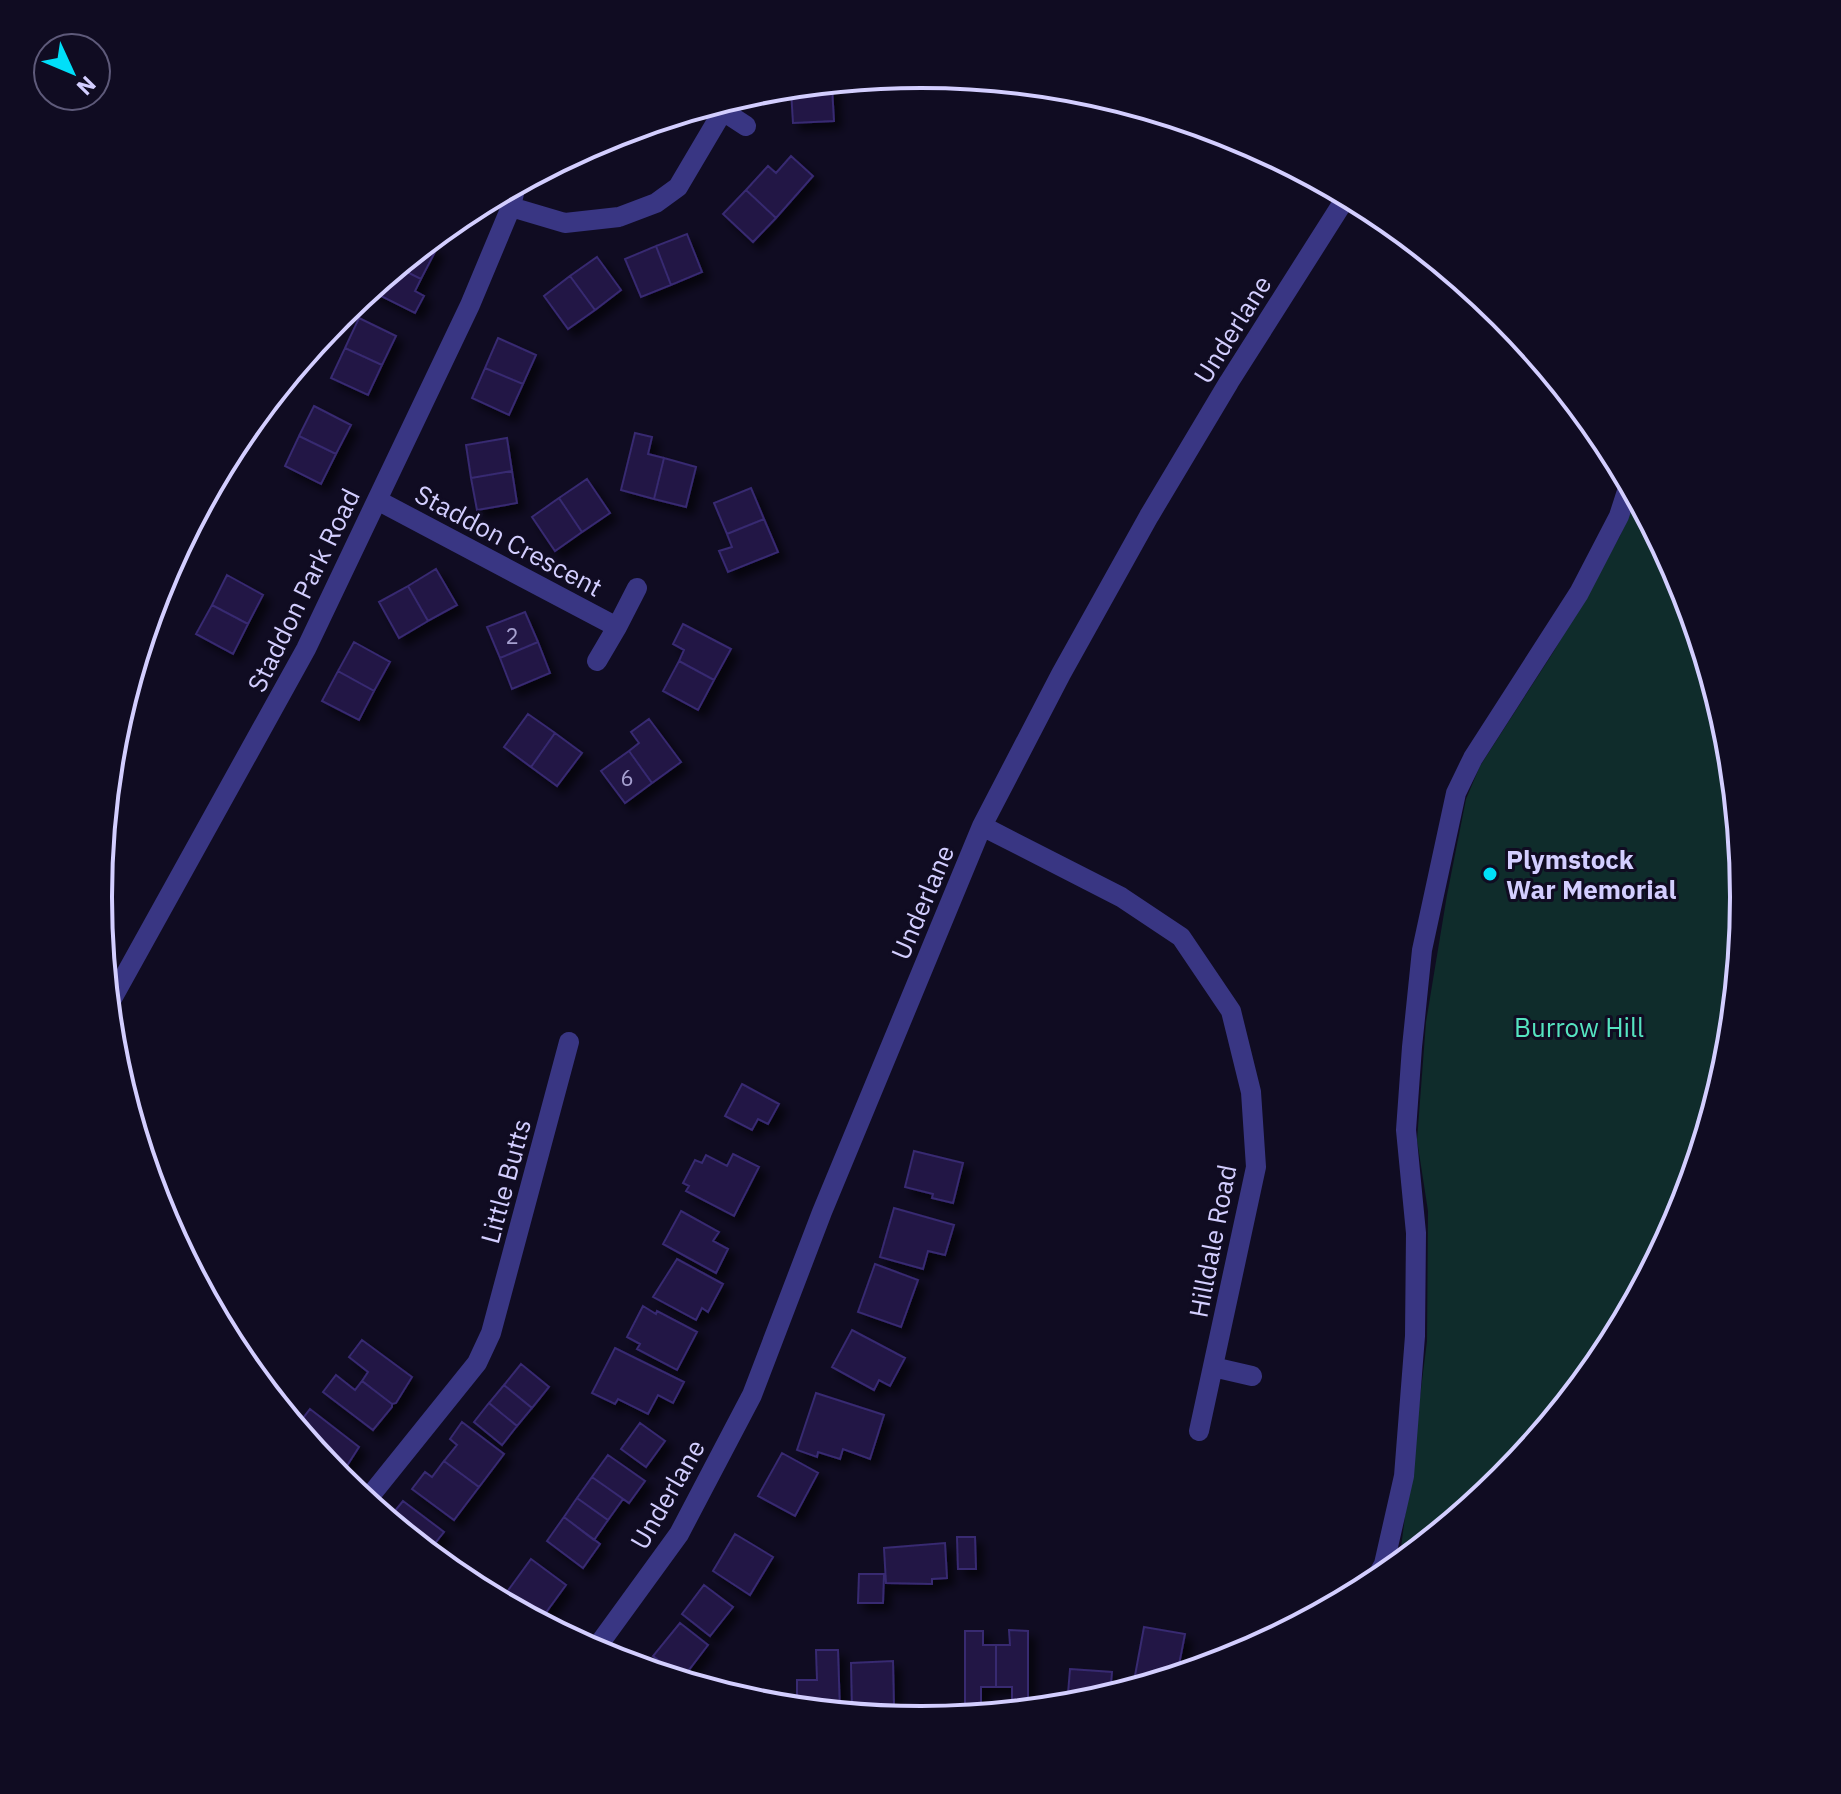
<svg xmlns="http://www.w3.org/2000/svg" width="1841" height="1794" font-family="'IBM Plex Sans',sans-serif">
  <defs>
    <filter id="shadow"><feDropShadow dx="7" dy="7" stdDeviation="4" flood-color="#0009"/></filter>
  </defs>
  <rect width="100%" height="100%" fill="#100c22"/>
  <path fill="#0f2c2b" d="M 1635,496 L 1681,582 L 1728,737 L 1743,897 L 1728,1058 L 1681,1212 L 1605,1355 L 1502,1479 L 1399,1564 L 1427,1341 L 1428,1211 L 1417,1140 L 1426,1022 L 1447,895 L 1466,799 L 1480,766 L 1554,651 L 1620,536 Z"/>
  <path fill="#211844" stroke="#372971" stroke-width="2" filter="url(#shadow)" d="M 832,83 L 832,87 L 791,90 L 791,87 Z
    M 832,87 L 834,121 L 793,123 L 791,90 Z
    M 791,156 L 813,176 L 776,218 L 746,190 L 768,166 L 776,173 Z
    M 746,190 L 776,218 L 753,242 L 723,214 Z
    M 687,234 L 702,272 L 671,285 L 656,246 Z
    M 425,244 L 436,250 L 421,279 L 397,267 Z
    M 656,246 L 671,285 L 641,297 L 625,259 Z
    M 597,257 L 621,290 L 595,310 L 570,276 Z
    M 397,267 L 421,279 L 415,291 L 424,296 L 415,313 L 369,290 Z
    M 570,276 L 595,310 L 568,329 L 544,296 Z
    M 359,318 L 396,336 L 382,365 L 345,348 Z
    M 498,338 L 536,355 L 523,384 L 485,368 Z
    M 345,348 L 382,365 L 368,395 L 331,378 Z
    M 485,368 L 523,384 L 509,415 L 472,398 Z
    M 314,406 L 351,425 L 336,454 L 299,436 Z
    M 635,433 L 652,437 L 648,454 L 664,458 L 654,499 L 621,490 Z
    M 299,436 L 336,454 L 321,484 L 285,466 Z
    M 507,438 L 512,471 L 471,478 L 466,445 Z
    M 664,458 L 696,467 L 686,507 L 654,499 Z
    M 512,471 L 517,503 L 477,510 L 471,478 Z
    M 587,479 L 610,513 L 582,532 L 559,498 Z
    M 751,488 L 764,519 L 727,534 L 714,503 Z
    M 559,498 L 582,532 L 555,551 L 532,517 Z
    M 764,519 L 778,552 L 728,572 L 719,551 L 732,547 L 727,534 Z
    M 436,569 L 457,605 L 428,621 L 408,586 Z
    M 227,575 L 263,595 L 248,624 L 212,605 Z
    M 408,586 L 428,621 L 399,638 L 379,602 Z
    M 212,605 L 248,624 L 233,654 L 196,634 Z
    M 525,612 L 538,642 L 500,658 L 487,627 Z
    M 683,624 L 731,649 L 714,680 L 679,661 L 684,650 L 673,644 Z
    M 354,642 L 390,662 L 374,691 L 338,671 Z
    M 538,642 L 550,673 L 512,689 L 500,658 Z
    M 679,661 L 714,680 L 698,710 L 663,691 Z
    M 338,671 L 374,691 L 359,720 L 322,701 Z
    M 528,714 L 555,733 L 531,767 L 504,747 Z
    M 649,719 L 681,762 L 652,783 L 629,751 L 639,743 L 631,732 Z
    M 555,733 L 582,753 L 557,786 L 531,767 Z
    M 629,751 L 652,783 L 625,803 L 601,771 Z
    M 742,1084 L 779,1104 L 768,1124 L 758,1119 L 752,1130 L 725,1116 Z
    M 914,1151 L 963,1163 L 953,1203 L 932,1198 L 933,1194 L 905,1187 Z
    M 733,1154 L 759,1167 L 734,1216 L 686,1191 L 689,1186 L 683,1183 L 695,1160 L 702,1163 L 706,1155 L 727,1166 Z
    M 894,1208 L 954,1225 L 945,1255 L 928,1251 L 923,1269 L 880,1257 Z
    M 681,1211 L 719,1232 L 713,1241 L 728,1249 L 716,1273 L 663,1244 Z
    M 677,1259 L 723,1284 L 708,1312 L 702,1308 L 696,1320 L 653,1297 Z
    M 875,1264 L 918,1280 L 901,1327 L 858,1312 Z
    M 643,1306 L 656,1314 L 657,1311 L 697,1332 L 677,1370 L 637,1349 L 640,1344 L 627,1337 Z
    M 852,1330 L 905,1358 L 890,1386 L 879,1380 L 874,1390 L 832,1367 Z
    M 362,1340 L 412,1377 L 396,1403 L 392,1404 L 362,1381 L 368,1372 L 349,1357 Z
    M 615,1348 L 684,1382 L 673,1403 L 658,1395 L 648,1414 L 618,1399 L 615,1404 L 592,1393 Z
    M 521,1364 L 549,1387 L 532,1408 L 504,1385 Z
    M 336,1375 L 355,1390 L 362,1381 L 392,1404 L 392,1407 L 373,1430 L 323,1392 Z
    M 504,1385 L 532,1408 L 517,1426 L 489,1403 Z
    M 816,1393 L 884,1415 L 870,1459 L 843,1449 L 840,1459 L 818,1452 L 817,1457 L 797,1450 Z
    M 489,1403 L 517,1426 L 502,1445 L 474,1422 Z
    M 310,1409 L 359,1447 L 343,1472 L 339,1472 L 323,1460 L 312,1446 L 316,1441 L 297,1426 Z
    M 462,1422 L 504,1454 L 479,1487 L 444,1461 L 457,1445 L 450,1439 Z
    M 640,1423 L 665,1441 L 646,1467 L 621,1449 Z
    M 782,1453 L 818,1473 L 795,1516 L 758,1496 Z
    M 608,1455 L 645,1481 L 629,1503 L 592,1477 Z
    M 444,1461 L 479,1487 L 454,1520 L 412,1489 L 425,1472 L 432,1477 Z
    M 592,1477 L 623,1499 L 608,1520 L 577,1498 Z
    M 577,1498 L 608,1520 L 594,1540 L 564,1517 Z
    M 403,1501 L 444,1532 L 428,1552 L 395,1526 L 397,1523 L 390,1517 Z
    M 564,1517 L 600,1544 L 583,1568 L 547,1541 Z
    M 735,1534 L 773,1557 L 750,1595 L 713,1571 Z
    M 957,1537 L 975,1537 L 976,1569 L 958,1569 Z
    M 945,1543 L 947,1578 L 932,1579 L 932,1584 L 886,1583 L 884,1548 Z
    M 531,1559 L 566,1585 L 539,1622 L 504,1596 Z
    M 859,1574 L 884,1574 L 883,1603 L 858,1603 Z
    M 704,1585 L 733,1607 L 710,1636 L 682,1614 Z
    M 680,1623 L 708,1645 L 682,1679 L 653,1656 Z
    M 1144,1627 L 1185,1634 L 1177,1675 L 1149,1684 L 1134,1681 Z
    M 1009,1630 L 1028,1631 L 1028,1705 L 1012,1705 L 1012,1687 L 996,1687 L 996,1645 L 1010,1645 Z
    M 965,1631 L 983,1631 L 983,1645 L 996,1645 L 996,1687 L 981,1687 L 981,1705 L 965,1705 Z
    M 816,1650 L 838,1650 L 840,1712 L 797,1708 L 797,1680 L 817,1680 Z
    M 893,1661 L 894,1708 L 852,1709 L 851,1663 Z
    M 1070,1669 L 1112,1672 L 1110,1695 L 1067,1706 Z"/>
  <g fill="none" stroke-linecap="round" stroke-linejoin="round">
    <path stroke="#393683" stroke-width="20" d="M 723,111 L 746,126
      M 511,207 L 565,223 L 619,217 L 656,203 L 678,187 L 730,99
      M 377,500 L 617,627 L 597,661
      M 617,627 L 637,588
      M 982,826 L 1121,897 L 1181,937 L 1231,1011 L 1251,1092 L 1256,1167 L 1199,1431
      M 108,1006 L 306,649 L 470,305 L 511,207 L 516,184
      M 1213,1367 L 1252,1376
      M 366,1501 L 477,1363 L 491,1333 L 569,1042
      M 1373,1584 L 1384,1564 L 1404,1476 L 1415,1336 L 1416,1233 L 1406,1130 L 1412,1047 L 1422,950 L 1456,793 L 1473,758 L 1579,593 L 1619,516 L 1629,485
      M 594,1651 L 679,1534 L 752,1395 L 822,1212 L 982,826 L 1061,674 L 1149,516 L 1229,382 L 1347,196"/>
  </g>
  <circle fill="#00dff9" stroke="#100c22" stroke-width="3" cx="1490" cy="874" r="8"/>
  <g text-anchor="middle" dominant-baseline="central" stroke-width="6" stroke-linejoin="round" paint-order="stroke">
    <g font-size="22" fill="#a6a0d0">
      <text x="512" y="635">2</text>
      <text x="627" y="777">6</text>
    </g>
    <g font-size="26" fill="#d3ceff" stroke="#100c22">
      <text transform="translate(1232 329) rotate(-58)">Underlane</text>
      <text transform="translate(509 540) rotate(28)">Staddon Crescent</text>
      <text transform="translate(303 590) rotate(-64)">Staddon Park Road</text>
      <text transform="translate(922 902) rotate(-67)">Underlane</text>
      <text transform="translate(505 1181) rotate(-75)">Little Butts</text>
      <text transform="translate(1212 1241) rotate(-79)">Hilldale Road</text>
      <text transform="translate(667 1494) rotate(-60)">Underlane</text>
    </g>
    <g font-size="26" font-weight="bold" fill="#d3ceff" stroke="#100c22" text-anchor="start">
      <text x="1506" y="859">Plymstock<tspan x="1506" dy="30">War Memorial</tspan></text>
    </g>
    <g font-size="26" fill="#55e4c0" stroke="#100c22">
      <text x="1579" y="1027">Burrow Hill</text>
    </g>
  </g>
  <path d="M0 0H1841V1794H0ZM112 897a809 809 0 1 1 1618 0a809 809 0 1 1-1618 0Z" fill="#100c22" fill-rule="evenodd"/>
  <path fill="none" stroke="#d3ceff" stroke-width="4" d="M112 897a809 809 0 1 1 1618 0a809 809 0 1 1-1618 0Z"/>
  <g transform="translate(72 72) rotate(134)"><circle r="38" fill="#100c22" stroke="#5e5a7a" stroke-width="2"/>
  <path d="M0-6L14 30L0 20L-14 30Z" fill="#00dff9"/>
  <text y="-12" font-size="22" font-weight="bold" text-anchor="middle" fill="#d3ceff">N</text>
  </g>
</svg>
